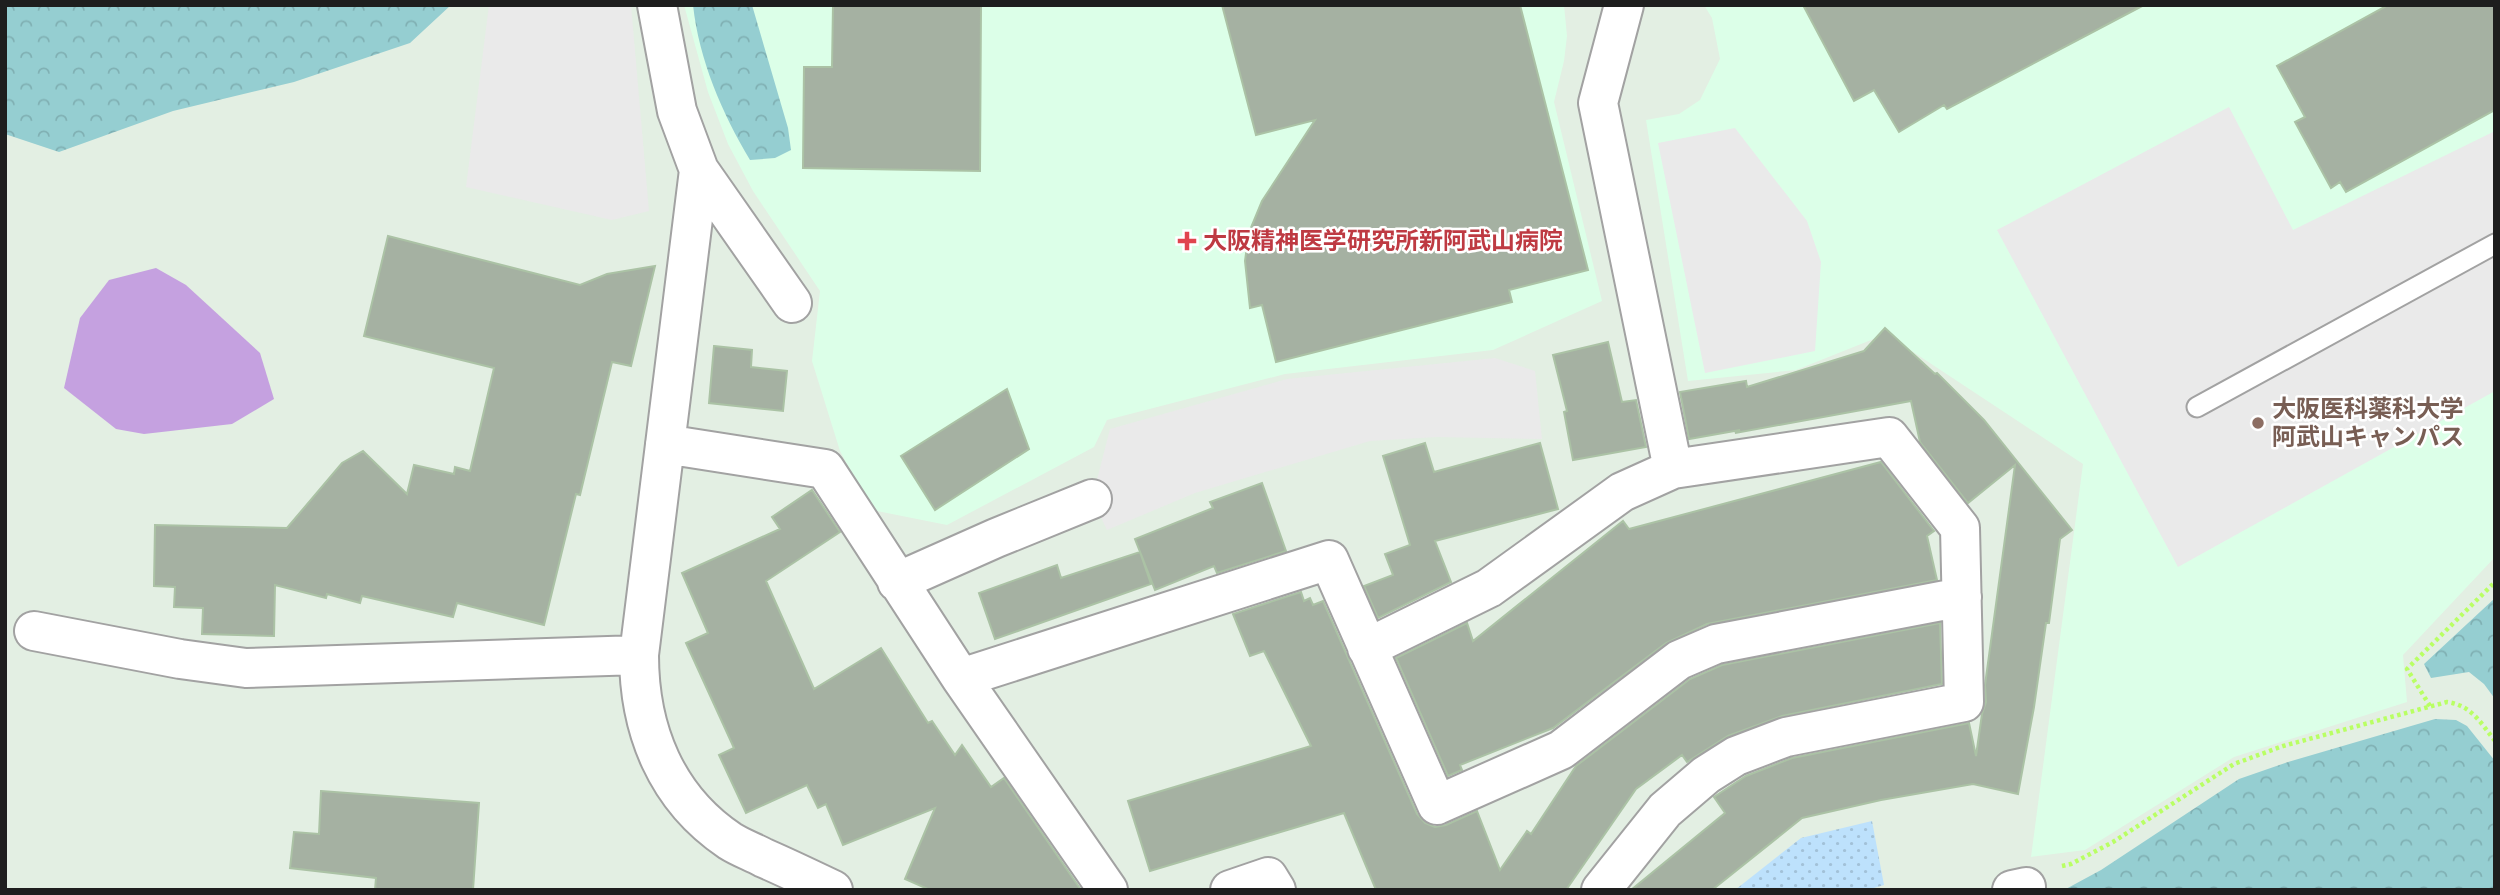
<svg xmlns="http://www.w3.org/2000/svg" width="2500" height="895" font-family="'Work Sans','Noto Sans JP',sans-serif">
  <defs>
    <pattern id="forest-crowns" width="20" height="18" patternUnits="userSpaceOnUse" patternTransform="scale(1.75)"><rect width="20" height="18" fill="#95ced1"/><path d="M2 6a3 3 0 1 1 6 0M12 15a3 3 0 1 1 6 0" fill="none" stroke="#80b0b3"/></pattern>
    <pattern id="park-dots" width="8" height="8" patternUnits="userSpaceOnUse" patternTransform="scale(1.75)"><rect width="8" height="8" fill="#bde1fc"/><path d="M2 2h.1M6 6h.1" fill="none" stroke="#a2c1d8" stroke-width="1.8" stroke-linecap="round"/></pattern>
  </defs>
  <rect width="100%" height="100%" fill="#e3efe3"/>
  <path fill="#dcffe8" d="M 684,5 L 1564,5 L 1567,36 L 1564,61 L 1554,102 L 1602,301 L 1493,350 L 1285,374 L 1107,420 L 1094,447 L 947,525 L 872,510 L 840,451 L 812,361 L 820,291 L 753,191 L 728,144 L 708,92 Z
    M 1704,5 L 2495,5 L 2495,557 L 2403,655 L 2407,702 L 2234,757 L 2085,850 L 2031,857 L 2083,464 L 1886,334 L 1796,370 L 1688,381 L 1646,120 L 1679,114 L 1700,100 L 1720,59 L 1712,18 Z"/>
  <path fill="url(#forest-crowns)" d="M 5,5 L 451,5 L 410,43 L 294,82 L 173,111 L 59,152 L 5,134 Z
    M 693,5 L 752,5 L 788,128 L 791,150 L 775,158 L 750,160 C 722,113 699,60 693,5 Z
    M 2495,598 L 2495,699 L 2484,684 L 2469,672 L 2431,678 L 2424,664 Z
    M 2435,719 L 2456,720 L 2467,726 L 2495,761 L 2495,890 L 2064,890 L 2101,870 L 2239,779 L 2288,762 Z"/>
  <path fill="url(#park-dots)" d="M 1872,821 L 1884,885 L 1867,890 L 1735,890 L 1801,838 Z"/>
  <path fill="#eaeaea" d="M 489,5 L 631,5 L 649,211 L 612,220 L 466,187 Z
    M 2229,107 L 2293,230 L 2495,131 L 2495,391 L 2178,567 L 1997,230 Z
    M 1735,128 L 1807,221 L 1821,262 L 1815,351 L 1705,373 L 1658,143 Z
    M 1495,358 L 1535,371 L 1542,439 L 1437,437 L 1370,441 L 1195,493 L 1107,530 L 1092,499 L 1110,429 L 1287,379 Z"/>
  <path fill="#c5a1e0" d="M 156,268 L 186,285 L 260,353 L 274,399 L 232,424 L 144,434 L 116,429 L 64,388 L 80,318 L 109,280 Z"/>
  <path fill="#a5b1a2" stroke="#abc2a5" stroke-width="2" d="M 833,5 L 981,5 L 980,171 L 803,168 L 804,67 L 832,67 Z
    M 1222,5 L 1520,5 L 1588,270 L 1509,290 L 1512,302 L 1276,362 L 1262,305 L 1250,308 L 1245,261 L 1247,246 L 1250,230 L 1262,201 L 1315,120 L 1256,135 Z
    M 1803,5 L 2144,5 L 1947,109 L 1944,105 L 1899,132 L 1874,90 L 1854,101 Z
    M 2388,5 L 2495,5 L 2495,110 L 2346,192 L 2340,182 L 2331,188 L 2295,122 L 2305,117 L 2277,66 Z
    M 388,236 L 580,285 L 607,274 L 655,266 L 631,366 L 612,362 L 580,495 L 576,494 L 544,625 L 457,603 L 453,617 L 362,596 L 360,603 L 327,594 L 326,598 L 275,585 L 274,636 L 202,634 L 203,608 L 174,607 L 175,587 L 154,586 L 155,525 L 287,528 L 342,463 L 363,451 L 407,494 L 414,465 L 454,474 L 455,467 L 470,471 L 494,368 L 364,336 Z
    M 1885,328 L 1935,374 L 1937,373 L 1984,420 L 2072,530 L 2060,539 L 2049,623 L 2046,623 L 2034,707 L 2018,794 L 1973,784 L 1881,800 L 1802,818 L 1712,890 L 1631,890 L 1725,813 L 1714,797 L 1746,776 L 1792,758 L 1969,723 L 1976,756 L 1982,714 L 1986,702 L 1985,685 L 2015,465 L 1968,503 L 1920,442 L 1911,401 L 1735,433 L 1740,430 L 1689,439 L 1680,392 L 1746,381 L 1747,387 L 1864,351 Z
    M 1608,342 L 1622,402 L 1636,400 L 1646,447 L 1573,460 L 1564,412 L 1567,411 L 1553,355 Z
    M 714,346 L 752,350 L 751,367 L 787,371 L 783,411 L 709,403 Z
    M 1007,389 L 1029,449 L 935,510 L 901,456 Z
    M 1425,443 L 1434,472 L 1540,443 L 1558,509 L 1435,541 L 1451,582 L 1378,618 L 1364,586 L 1393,575 L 1385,554 L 1410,545 L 1383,456 Z
    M 1881,462 L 1934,531 L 1927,536 L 1937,580 L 1707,624 L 1666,643 L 1553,728 L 1460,765 L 1462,770 L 1448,776 L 1396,658 L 1467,623 L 1473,641 L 1623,521 L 1629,529 Z
    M 1262,483 L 1286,551 L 1217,573 L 1214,566 L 1155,590 L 1135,539 L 1213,508 L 1210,502 Z
    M 812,490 L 840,532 L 766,581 L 814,689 L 881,648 L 928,723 L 932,721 L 955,755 L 962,745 L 991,787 L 1004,778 L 1081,890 L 930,890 L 905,879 L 935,808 L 843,845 L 826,804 L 818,808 L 807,785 L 746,813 L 719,755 L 734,748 L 686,643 L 708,633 L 682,573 L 780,529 L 772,517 Z
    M 1140,552 L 1151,584 L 995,639 L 979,593 L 1057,565 L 1061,578 Z
    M 1301,592 L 1304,601 L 1310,598 L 1313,605 L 1323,601 L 1417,814 L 1425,823 L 1435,827 L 1446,825 L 1477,811 L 1500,870 L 1527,831 L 1531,834 L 1576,766 L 1690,679 L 1722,665 L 1940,623 L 1942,684 L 1782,716 L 1728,736 L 1687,762 L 1682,755 L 1636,789 L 1566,890 L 1376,890 L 1344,813 L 1150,871 L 1128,801 L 1311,746 L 1264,651 L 1250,656 L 1233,614 Z
    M 321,791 L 479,803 L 473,890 L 375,890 L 376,878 L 290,868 L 294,832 L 319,834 Z"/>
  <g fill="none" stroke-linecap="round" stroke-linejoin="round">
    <g stroke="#a2a2a2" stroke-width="23">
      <path id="service" d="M 2197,407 L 2495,244"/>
    </g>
    <g stroke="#a2a2a2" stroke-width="42">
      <path id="minor" d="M 657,5 L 677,111 L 699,170 L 792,303
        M 1624,5 L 1598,103 L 1673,469
        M 699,170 L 639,655 C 639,730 666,798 730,841 C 741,848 753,852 764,858 C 787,868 810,879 833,890
        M 665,444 L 825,469 L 961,678 L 1108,890
        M 897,582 L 996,538 L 1092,499
        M 34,631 L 180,659 L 246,668 L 639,655
        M 1367,648 L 1489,588 L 1622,492 L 1673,469 L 1889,437 L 1960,528 L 1964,702 L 1786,737 L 1736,756 L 1706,775 L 1665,810 L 1601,890
        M 961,678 L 1329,560 L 1437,805 L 1561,750 L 1679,660 L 1716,644 L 1962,597
        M 1230,890 L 1268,877 L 1276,890
        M 2012,890 L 2026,887"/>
    </g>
    <path stroke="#b9ff64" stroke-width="4.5" stroke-dasharray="3.5 3.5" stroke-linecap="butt" d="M 2430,706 L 2407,669 L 2495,582
      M 2062,866 L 2071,864 L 2113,842 L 2234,764 L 2283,746 L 2447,702 C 2471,705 2481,723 2495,741"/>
    <use href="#service" stroke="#fff" stroke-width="19"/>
    <use href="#minor" stroke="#fff" stroke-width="38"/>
  </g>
  <path fill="#e0444e" stroke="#fff" stroke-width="2.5" d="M1183.5 230.5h7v7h7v7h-7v7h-7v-7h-7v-7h7z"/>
  <circle fill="#8d6e63" stroke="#fff" stroke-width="2.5" cx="2258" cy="423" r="7"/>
  <g text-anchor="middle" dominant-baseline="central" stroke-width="5" stroke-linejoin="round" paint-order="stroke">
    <g font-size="24" font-weight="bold" fill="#be3a42" stroke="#fff" text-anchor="start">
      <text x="1203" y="241">大阪精神医学研究所新阿武山病院</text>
    </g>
    <g font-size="24" font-weight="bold" fill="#785e54" stroke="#fff" text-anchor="start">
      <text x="2272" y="409">大阪医科薬科大学<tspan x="2272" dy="28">阿武山キャンパス</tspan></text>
    </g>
  </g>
  <rect width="2500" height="895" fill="none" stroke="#1e1e1e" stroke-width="14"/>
</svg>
